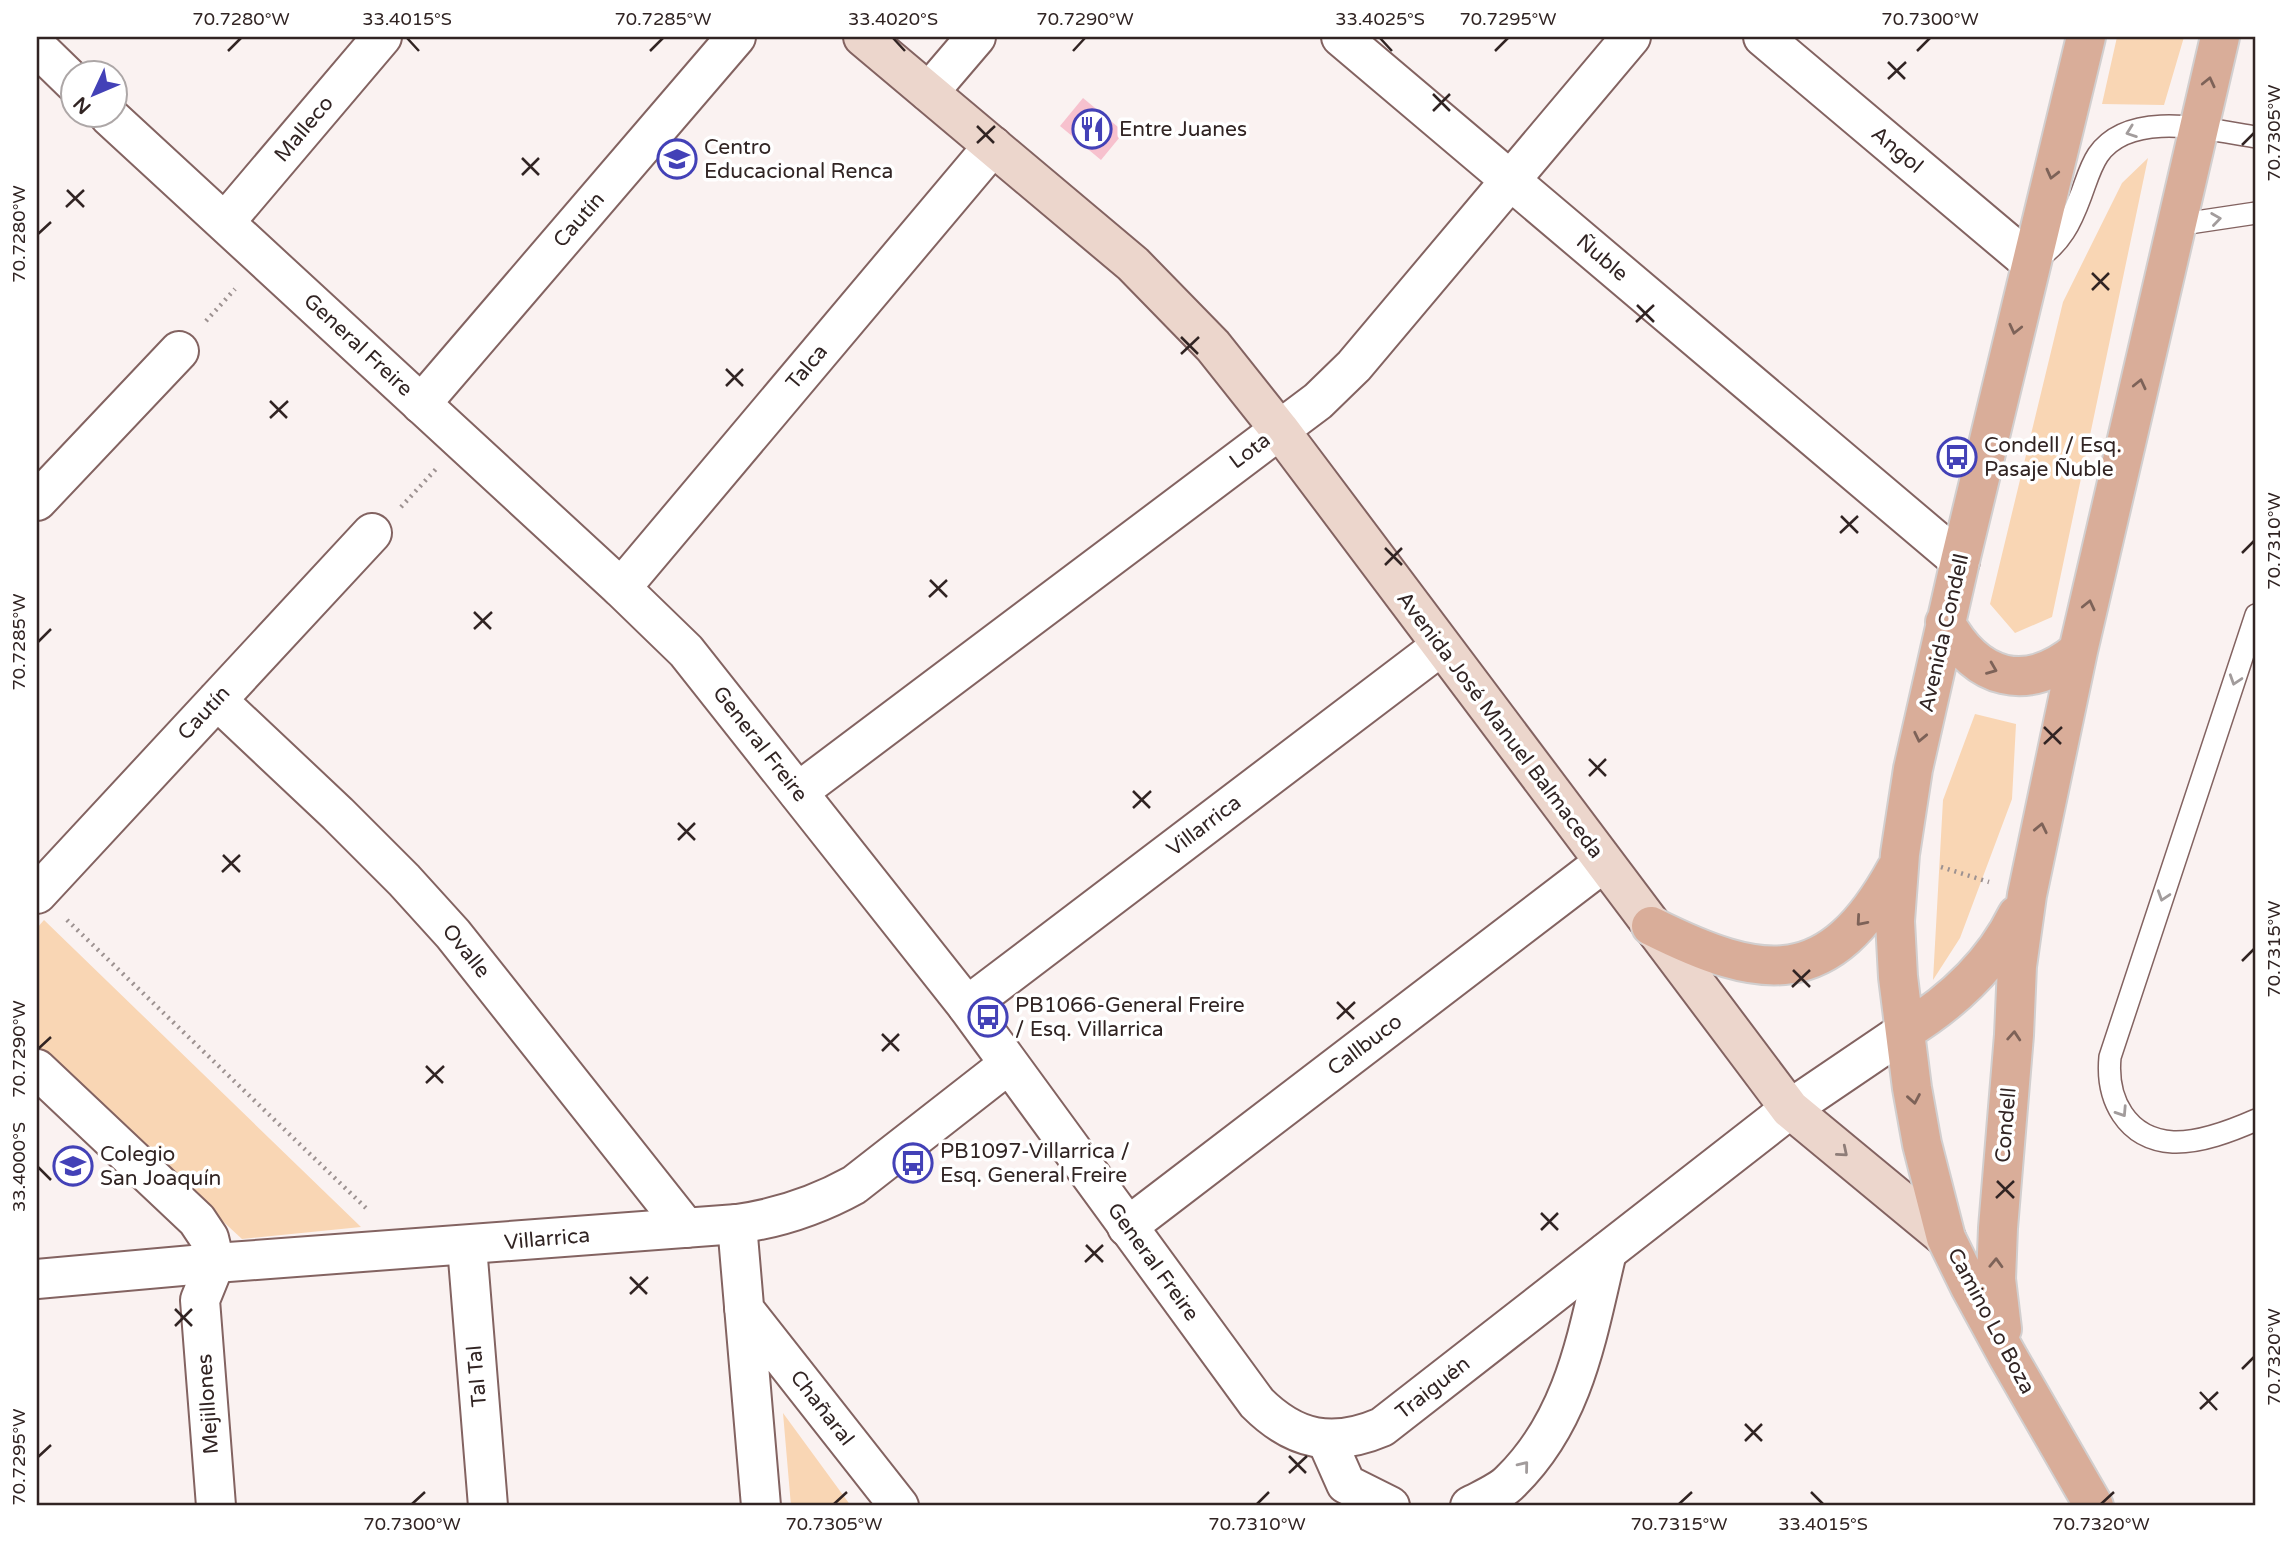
<svg xmlns="http://www.w3.org/2000/svg" width="2293" height="1543" font-family="'Varela Round',sans-serif">
  <rect width="100%" height="100%" fill="#faf2f1"/>
  <path fill="#f9d6b4" d="M 2117,37 L 2184,37 L 2164,105 L 2102,104 Z
    M 2148,158 L 2052,617 L 2015,633 L 1990,604 L 2063,302 L 2122,183 Z
    M 1975,714 L 2016,724 L 2012,799 L 1960,938 L 1933,980 L 1943,800 Z
    M 44,920 L 361,1227 L 242,1239 L 37,1050 L 37,928 Z
    M 783,1413 L 851,1506 L 791,1506 Z"/>
  <path fill="#f7c1ce" d="M 1083,98 L 1124,132 L 1101,160 L 1060,126 Z"/>
  <g fill="none" stroke-linecap="round" stroke-linejoin="round">
    <g stroke="#836361" stroke-width="24">
      <path id="service" d="M 2176,225 L 2256,213
        M 2035,260 C 2061,244 2071,222 2081,195 C 2086,182 2090,167 2098,155 C 2130,109 2210,130 2256,137
        M 2256,615 L 2110,1057 C 2106,1099 2126,1139 2173,1142 C 2200,1143 2231,1131 2256,1120"/>
    </g>
    <g stroke="#836361" stroke-width="42">
      <path id="minor" d="M 1341,37 L 1960,561
        M 1763,37 L 2031,263
        M 929,92 L 976,37
        M 225,222 L 382,37
        M 421,404 L 736,37
        M 37,501 L 179,351
        M 621,588 L 993,146
        M 217,700 L 338,814 L 404,880 L 453,934 L 686,1228
        M 798,792 L 1318,401 L 1354,366 L 1631,37
        M 37,894 L 372,533
        M 967,1006 L 1441,646
        M 37,1069 L 197,1220 L 209,1238 L 215,1263 L 200,1300 L 216,1506
        M 737,1224 L 761,1506
        M 1127,1227 L 1603,863
        M 467,1246 L 488,1506
        M 744,1309 L 899,1506
        M 1326,1439 L 1346,1484 L 1390,1506
        M 1470,1506 C 1483,1499 1501,1492 1511,1481 C 1575,1418 1587,1335 1607,1252"/>
    </g>
    <g stroke="#836361" stroke-width="42">
      <path id="tertiary" d="M 37,47 L 74,83
        M 109,116 L 621,588 L 686,651 L 967,1006 L 1257,1403 C 1295,1441 1333,1448 1382,1427 L 1790,1109 L 1905,1031
        M 37,1279 L 215,1263 L 737,1224 C 780,1218 816,1206 854,1185 L 1009,1064"/>
    </g>
    <g stroke="#836361" stroke-width="42">
      <path id="secondary" d="M 863,37 L 1133,264 L 1213,346 L 1279,429 L 1790,1109 L 1946,1238"/>
    </g>
    <g stroke="#d2cfcf" stroke-width="42">
      <path id="primary" d="M 2086,37 L 1960,561 L 1913,769 L 1900,854 L 1895,921 L 1898,977 L 1912,1088 L 1922,1144 L 1946,1238 L 1970,1287 L 2007,1355 L 2094,1506
        M 1945,622 C 1977,680 2026,694 2078,651
        M 1651,926 C 1763,982 1829,991 1896,869
        M 1905,1031 C 1952,1002 1992,966 2017,915
        M 2002,1329 L 1996,1279 L 1998,1228 L 2014,1035 L 2017,966 L 2027,895 L 2078,651 L 2220,37"/>
    </g>
    <path stroke="#9d9291" stroke-width="4.5" stroke-dasharray="2 5" stroke-linecap="butt" d="M 206,321 L 235,289
      M 401,507 L 436,469
      M 1941,867 L 1989,882
      M 67,920 L 368,1210"/>
    <use href="#service" stroke="#fff" stroke-width="21"/>
    <use href="#minor" stroke="#fff" stroke-width="38"/>
    <use href="#tertiary" stroke="#fff" stroke-width="38"/>
    <use href="#secondary" stroke="#ecd6cc" stroke-width="38"/>
    <use href="#primary" stroke="#d9ad99" stroke-width="38"/>
  </g>
  <defs><path id="oneway-chevron" d="M-2-3.5L2.5 0L-2 3.5" fill="none" stroke-width="1.6" stroke-linecap="round" stroke-linejoin="round" transform="scale(1.75)"/></defs>
  <g stroke="#7d6258">
    <use href="#oneway-chevron" transform="translate(2209 82) rotate(-77)"/>
    <use href="#oneway-chevron" transform="translate(2052 174) rotate(104)"/>
    <use href="#oneway-chevron" transform="translate(2015 329) rotate(103)"/>
    <use href="#oneway-chevron" transform="translate(2140 384) rotate(-77)"/>
    <use href="#oneway-chevron" transform="translate(2089 605) rotate(-77)"/>
    <use href="#oneway-chevron" transform="translate(1992 669) rotate(22)"/>
    <use href="#oneway-chevron" transform="translate(1920 737) rotate(102)"/>
    <use href="#oneway-chevron" transform="translate(2041 828) rotate(-78)"/>
    <use href="#oneway-chevron" transform="translate(1861 921) rotate(131)"/>
    <use href="#oneway-chevron" transform="translate(2014 1036) rotate(-86)"/>
    <use href="#oneway-chevron" transform="translate(1914 1099) rotate(80)"/>
    <use href="#oneway-chevron" transform="translate(1996 1263) rotate(-88)"/>
  </g>
  <g stroke="#a29c9c">
    <use href="#oneway-chevron" transform="translate(2131 132) rotate(160)"/>
    <use href="#oneway-chevron" transform="translate(2216 219) rotate(-8)"/>
    <use href="#oneway-chevron" transform="translate(2235 680) rotate(108)"/>
    <use href="#oneway-chevron" transform="translate(2163 896) rotate(108)"/>
    <use href="#oneway-chevron" transform="translate(2122 1112) rotate(57)"/>
    <use href="#oneway-chevron" transform="translate(1524 1466) rotate(-51)"/>
  </g>
  <use stroke="#8e7d78" href="#oneway-chevron" transform="translate(1843 1152) rotate(40)"/>
  <path fill="none" stroke="#312423" stroke-width="2.5" d="M 407,38 L 419,51M 893,38 L 905,51M 1380,38 L 1392,51M 228,51 L 241,38M 650,51 L 663,38M 1073,51 L 1085,38M 1495,51 L 1508,38M 1917,51 L 1930,38M 1888,62 L 1905,79M 1888,79 L 1906,62M 1433,94 L 1450,111M 1433,111 L 1450,94M 977,126 L 994,143M 977,143 L 995,126M 2242,145 L 2254,133M 522,158 L 539,175M 522,175 L 539,158M 67,190 L 84,207M 66,207 L 84,190M 38,234 L 51,222M 2092,273 L 2109,290M 2092,290 L 2109,273M 1637,305 L 1654,322M 1636,322 L 1654,305M 1181,337 L 1198,354M 1181,354 L 1199,337M 726,369 L 743,386M 726,386 L 743,369M 270,401 L 287,418M 270,418 L 288,401M 1841,516 L 1858,533M 1840,533 L 1858,516M 1385,548 L 1402,565M 2242,553 L 2254,541M 1385,565 L 1402,548M 930,580 L 947,597M 929,597 L 947,580M 474,612 L 491,629M 474,629 L 492,612M 38,642 L 51,629M 2044,727 L 2061,744M 2044,744 L 2062,727M 1589,759 L 1606,776M 1589,776 L 1606,759M 1133,791 L 1150,808M 1133,808 L 1151,791M 678,823 L 695,840M 678,840 L 695,823M 223,855 L 240,872M 222,872 L 240,855M 2242,961 L 2254,949M 1793,970 L 1810,987M 1792,987 L 1810,970M 1337,1002 L 1354,1019M 1337,1019 L 1355,1002M 882,1034 L 899,1051M 38,1049 L 51,1037M 882,1051 L 899,1034M 426,1066 L 443,1083M 426,1083 L 444,1066M 38,1167 L 51,1180M 1997,1181 L 2014,1198M 1996,1198 L 2014,1181M 1541,1213 L 1558,1230M 1541,1230 L 1558,1213M 1086,1245 L 1103,1262M 1085,1262 L 1103,1245M 630,1277 L 647,1294M 630,1294 L 648,1277M 175,1309 L 192,1326M 175,1326 L 192,1309M 2242,1369 L 2254,1357M 2200,1392 L 2217,1410M 2200,1409 L 2218,1392M 1745,1424 L 1762,1441M 1745,1441 L 1762,1424M 1289,1456 L 1306,1473M 38,1457 L 51,1445M 1289,1473 L 1307,1456M 1811,1492 L 1823,1504M 412,1504 L 425,1492M 834,1504 L 847,1492M 1257,1504 L 1269,1492M 1679,1504 L 1692,1492M 2101,1504 L 2114,1492"/>
  <defs>
    <g id="restaurant-ring" transform="scale(2.0125)"><circle r="9.5" fill="#fff" stroke="#4341b7" stroke-width="1.5"/><path d="M-5-6h1v4h1v-4h1v4h1v-4h1v5L-1.5 .5V6h-2V.5L-5-1ZM5-6V6H3V1.5H1.5Q1.5-4 5-6Z" fill="#4341b7"/></g>
    <g id="school-ring" transform="scale(2.0125)"><circle r="9.5" fill="#fff" stroke="#4341b7" stroke-width="1.5"/><path d="M0-5L7-2L0 1L-7-2ZM-4 1L0 2.5L4 1V4Q0 6-4 4Z" fill="#4341b7"/></g>
    <g id="bus-ring" transform="scale(2.0125)"><circle r="9.5" fill="#fff" stroke="#4341b7" stroke-width="1.5"/><path d="M-5-6H5V4H4V6H2V4H-2V6H-4V4H-5ZM-3.5-4V0h7V-4ZM-3.5 1.2v1.5H-2V1.2ZM2 1.2v1.5H3.5V1.2Z" fill="#4341b7"/></g>
  </defs>
  <g fill-rule="evenodd">
    <use href="#restaurant-ring" x="1092" y="129"/>
    <use href="#school-ring" x="677" y="159"/>
    <use href="#bus-ring" x="1957" y="457"/>
    <use href="#bus-ring" x="988" y="1017"/>
    <use href="#bus-ring" x="913" y="1163"/>
    <use href="#school-ring" x="73" y="1166"/>
  </g>
  <g text-anchor="middle" dominant-baseline="central" stroke-width="7" stroke-linejoin="round" paint-order="stroke">
    <g font-size="21" fill="#312423" stroke="#fff">
      <text transform="translate(304 129) rotate(-50)">Malleco</text>
      <text transform="translate(1897 150) rotate(40)">Angol</text>
      <text transform="translate(579 220) rotate(-49)">Cautín</text>
      <text transform="translate(1602 258) rotate(40)">Ñuble</text>
      <text transform="translate(358 345) rotate(43)">General Freire</text>
      <text transform="translate(807 367) rotate(-50)">Talca</text>
      <text transform="translate(1250 451) rotate(-37)">Lota</text>
      <text transform="translate(1944 633) rotate(-77)">Avenida Condell</text>
      <text transform="translate(204 713) rotate(-47)">Cautín</text>
      <text transform="translate(1500 725) rotate(53)">Avenida José Manuel Balmaceda</text>
      <text transform="translate(760 744) rotate(52)">General Freire</text>
      <text transform="translate(1204 826) rotate(-37)">Villarrica</text>
      <text transform="translate(466 951) rotate(51)">Ovalle</text>
      <text transform="translate(1365 1045) rotate(-37)">Callbuco</text>
      <text transform="translate(2006 1125) rotate(-85)">Condell</text>
      <text transform="translate(547 1239) rotate(-5)">Villarrica</text>
      <text transform="translate(1153 1262) rotate(54)">General Freire</text>
      <text transform="translate(1991 1321) rotate(62)">Camino Lo Boza</text>
      <text transform="translate(477 1376) rotate(-95)">Tal Tal</text>
      <text transform="translate(1433 1388) rotate(-38)">Traiguén</text>
      <text transform="translate(208 1404) rotate(-94)">Mejillones</text>
      <text transform="translate(822 1408) rotate(52)">Chañaral</text>
    </g>
    <g font-size="21" fill="#312423" stroke="#fff" text-anchor="start">
      <text x="1119" y="129">Entre Juanes</text>
      <text x="704" y="147">Centro<tspan x="704" dy="24">Educacional Renca</tspan></text>
      <text x="1984" y="445">Condell / Esq.<tspan x="1984" dy="24">Pasaje Ñuble</tspan></text>
      <text x="1015" y="1005">PB1066-General Freire<tspan x="1015" dy="24">/ Esq. Villarrica</tspan></text>
      <text x="940" y="1151">PB1097-Villarrica /<tspan x="940" dy="24">Esq. General Freire</tspan></text>
      <text x="100" y="1154">Colegio<tspan x="100" dy="24">San Joaquín</tspan></text>
    </g>
  </g>
  <rect width="2293" height="1543" fill="none" stroke="#ffffff" stroke-width="77"/>
  <g transform="translate(94 94) rotate(226)"><circle r="33" fill="#ffffff" stroke="#ada7a7" stroke-width="2"/>
  <path d="M0-5L12 26L0 18L-12 26Z" fill="#4341b7"/>
  <text y="-10" font-size="19" font-weight="bold" text-anchor="middle" fill="#312423">N</text>
  </g>
  <rect x="38" y="38" width="2216" height="1466" fill="none" stroke="#312423" stroke-width="2.5"/>
  <g font-size="18" text-anchor="middle" fill="#312423">
    <text x="241" y="25">70.7280°W</text>
    <text x="407" y="25">33.4015°S</text>
    <text x="663" y="25">70.7285°W</text>
    <text x="893" y="25">33.4020°S</text>
    <text x="1085" y="25">70.7290°W</text>
    <text x="1380" y="25">33.4025°S</text>
    <text x="1508" y="25">70.7295°W</text>
    <text x="1930" y="25">70.7300°W</text>
    <text transform="translate(2274 133) rotate(-90)" y="6">70.7305°W</text>
    <text transform="translate(19 234) rotate(-90)" y="6">70.7280°W</text>
    <text transform="translate(2274 541) rotate(-90)" y="6">70.7310°W</text>
    <text transform="translate(19 642) rotate(-90)" y="6">70.7285°W</text>
    <text transform="translate(2274 949) rotate(-90)" y="6">70.7315°W</text>
    <text transform="translate(19 1049) rotate(-90)" y="6">70.7290°W</text>
    <text transform="translate(19 1167) rotate(-90)" y="6">33.4000°S</text>
    <text transform="translate(2274 1357) rotate(-90)" y="6">70.7320°W</text>
    <text transform="translate(19 1457) rotate(-90)" y="6">70.7295°W</text>
    <text x="412" y="1530">70.7300°W</text>
    <text x="834" y="1530">70.7305°W</text>
    <text x="1257" y="1530">70.7310°W</text>
    <text x="1679" y="1530">70.7315°W</text>
    <text x="1823" y="1530">33.4015°S</text>
    <text x="2101" y="1530">70.7320°W</text>
  </g>
</svg>
